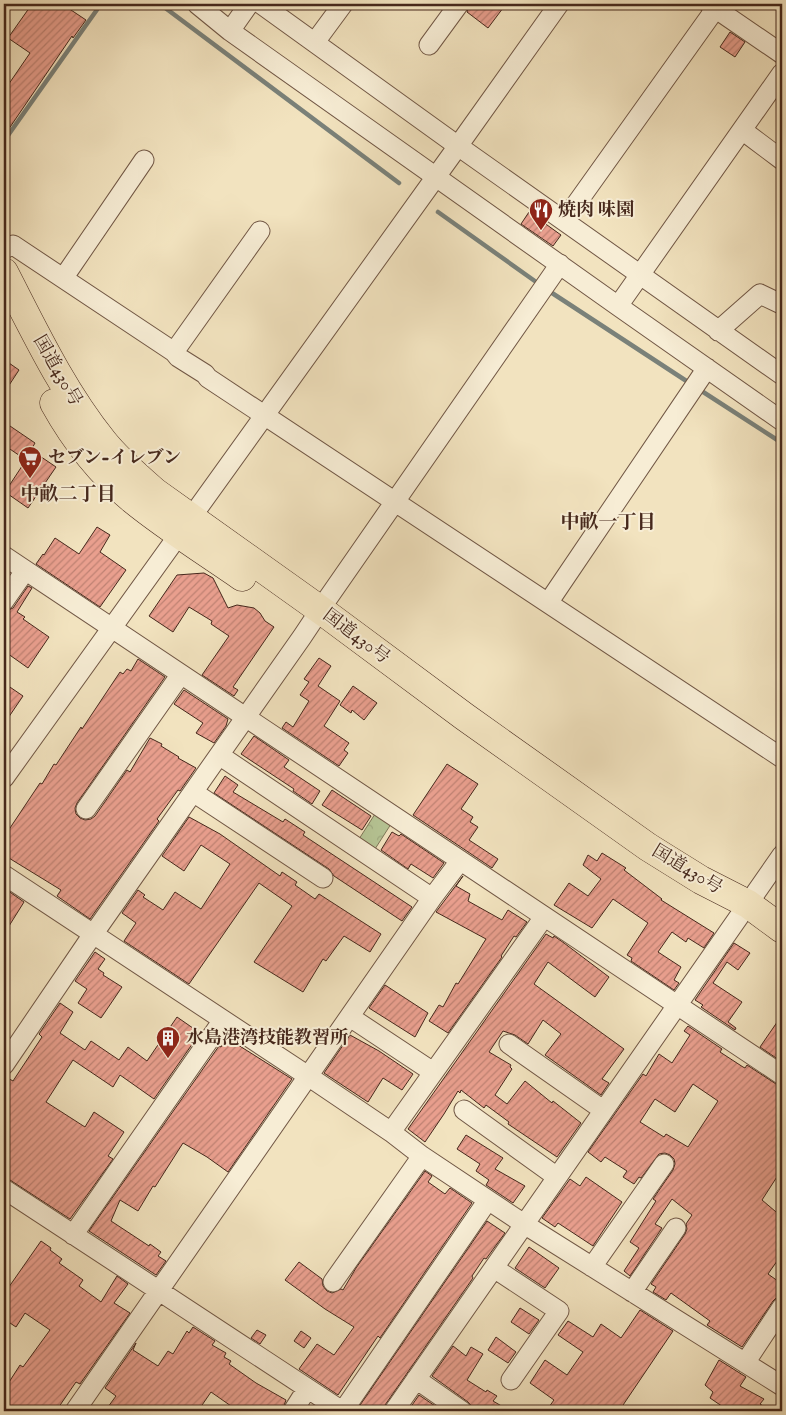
<svg xmlns="http://www.w3.org/2000/svg" width="786" height="1415" font-family="'IM FELL English','Noto Serif JP',serif">
  <defs>
    <pattern id="park-crowns" width="20" height="18" patternUnits="userSpaceOnUse" patternTransform="scale(1.25)"><rect width="20" height="18" fill="#b6c595"/><path d="M2 6a3 3 0 1 1 6 0M12 15a3 3 0 1 1 6 0" fill="none" stroke="#9ea980"/></pattern>
    <pattern id="building-hatch" width="6" height="6" patternUnits="userSpaceOnUse" patternTransform="scale(1.25)"><rect width="6" height="6" fill="#e99f8e"/><path d="M-1 1l2-2M0 6l6-6M5 7l2-2" fill="none" stroke="#bf8273"/></pattern>
  </defs>
  <rect width="100%" height="100%" fill="#f2e3bf"/>
  <filter id="stains"><feTurbulence type="fractalNoise" baseFrequency=".004" numOctaves="4"/><feColorMatrix values="0 0 0 0 .2 0 0 0 0 .09 0 0 0 0 .02 0 0 0 .5 -.17"/></filter>
  <radialGradient id="worn" r=".72"><stop offset=".6" stop-color="#630" stop-opacity="0"/><stop offset="1" stop-color="#630" stop-opacity=".3"/></radialGradient>
  <path fill="url(#park-crowns)" stroke="#7e7658" d="M 375,814 L 391,824 L 375,849 L 359,839 Z"/>
  <g fill="none" stroke-linecap="round" stroke-linejoin="round">
    <path stroke="#7a8179" stroke-width="4.5" d="M 160,4 L 399,183
      M 4,141 L 101,4
      M 438,212 L 539,284
      M 549,291 L 691,384
      M 697,388 L 782,443
      M 776,850 L 782,841"/>
  </g>
  <path fill="url(#building-hatch)" stroke="#46281c" fill-rule="evenodd" d="M 32,4 L 62,4 L 86,20 L 73,38 L 72,36 L 4,136 L 4,91 L 30,53 L 8,38 Z
    M 470,4 L 506,4 L 488,28 L 467,12 Z
    M 730,32 L 745,42 L 735,57 L 720,47 Z
    M 529,212 L 561,235 L 553,246 L 521,224 Z
    M 9,363 L 19,370 L 4,393 L 4,370 Z
    M 10,426 L 35,443 L 31,450 L 56,467 L 28,508 L 5,492 L 26,460 L 4,445 L 4,435 Z
    M 97,527 L 110,535 L 100,552 L 126,570 L 100,607 L 36,564 L 43,554 L 44,555 L 55,538 L 79,554 Z
    M 204,573 L 213,578 L 228,608 L 237,605 L 254,608 L 260,613 L 265,621 L 274,627 L 233,687 L 238,690 L 234,696 L 202,675 L 229,636 L 211,624 L 212,621 L 189,607 L 173,632 L 149,616 L 177,575 Z
    M 28,586 L 32,588 L 17,612 L 25,617 L 23,619 L 49,637 L 28,668 L 4,651 L 4,612 L 13,608 Z
    M 319,658 L 331,666 L 318,686 L 340,701 L 324,726 L 349,743 L 344,750 L 348,753 L 339,766 L 282,728 L 286,722 L 293,727 L 309,701 L 300,695 L 309,682 L 304,679 Z
    M 138,659 L 165,677 L 77,803 L 75,808 L 76,814 L 80,818 L 85,820 L 91,819 L 95,816 L 127,770 L 130,772 L 150,738 L 162,744 L 161,746 L 179,757 L 178,758 L 196,768 L 180,791 L 178,790 L 157,819 L 159,821 L 90,919 L 57,896 L 61,890 L 4,855 L 4,837 L 40,783 L 42,784 L 54,764 L 56,765 L 81,727 L 82,729 L 120,672 L 123,674 L 127,669 L 131,671 Z
    M 4,683 L 23,696 L 4,724 Z
    M 353,686 L 377,703 L 364,720 L 352,710 L 351,713 L 340,705 Z
    M 184,690 L 228,719 L 226,726 L 214,743 L 196,733 L 203,723 L 174,704 Z
    M 254,736 L 289,760 L 284,767 L 320,791 L 312,804 L 293,791 L 294,789 L 241,754 Z
    M 447,764 L 478,784 L 461,809 L 473,817 L 470,822 L 478,827 L 469,840 L 498,859 L 492,868 L 413,815 Z
    M 225,776 L 238,785 L 233,792 L 283,822 L 285,819 L 305,832 L 303,835 L 412,907 L 402,921 L 334,876 L 329,869 L 214,793 Z
    M 332,790 L 371,816 L 362,830 L 322,805 Z
    M 189,817 L 220,834 L 280,876 L 282,872 L 297,882 L 295,885 L 315,899 L 319,894 L 381,934 L 370,952 L 344,936 L 326,961 L 323,959 L 303,992 L 254,962 L 292,906 L 259,883 L 189,984 L 124,941 L 136,923 L 122,913 L 138,890 L 145,895 L 143,897 L 163,910 L 175,892 L 201,909 L 230,864 L 201,845 L 184,871 L 162,856 Z
    M 392,832 L 399,836 L 401,834 L 444,863 L 433,878 L 411,864 L 408,869 L 381,850 Z
    M 602,853 L 626,868 L 624,870 L 662,899 L 661,900 L 714,933 L 704,948 L 688,938 L 686,942 L 672,932 L 658,952 L 681,967 L 674,980 L 679,983 L 674,990 L 631,961 L 632,958 L 627,955 L 648,923 L 613,899 L 592,928 L 554,905 L 569,883 L 588,896 L 601,879 L 583,865 L 588,855 L 597,861 Z
    M 463,876 L 456,886 L 470,894 L 468,901 L 502,920 L 508,910 L 527,922 L 516,937 L 514,936 L 501,956 L 502,957 L 448,1033 L 429,1021 L 439,1005 L 443,1007 L 456,983 L 458,984 L 486,939 L 436,912 Z
    M 4,888 L 24,902 L 4,934 Z
    M 546,934 L 553,938 L 554,936 L 564,943 L 609,977 L 595,997 L 548,962 L 534,984 L 624,1049 L 602,1079 L 609,1083 L 601,1095 L 545,1055 L 561,1034 L 543,1020 L 528,1044 L 515,1035 L 503,1031 L 489,1052 L 511,1065 L 510,1067 L 512,1069 L 495,1095 L 507,1104 L 525,1081 L 552,1103 L 553,1101 L 581,1123 L 557,1157 L 508,1124 L 509,1122 L 486,1105 L 484,1108 L 461,1090 L 460,1093 L 458,1091 L 444,1114 L 425,1142 L 408,1129 Z
    M 734,943 L 750,953 L 738,970 L 727,962 L 713,983 L 742,1002 L 728,1022 L 736,1028 L 735,1030 L 701,1007 L 703,1005 L 695,1000 Z
    M 95,952 L 105,959 L 98,969 L 104,973 L 103,975 L 122,987 L 101,1018 L 78,1003 L 87,989 L 75,981 Z
    M 385,985 L 428,1013 L 415,1037 L 369,1008 Z
    M 60,1003 L 73,1012 L 60,1033 L 85,1050 L 91,1041 L 119,1060 L 128,1047 L 147,1061 L 177,1017 L 200,1033 L 154,1099 L 120,1075 L 113,1087 L 73,1060 L 46,1102 L 85,1127 L 94,1112 L 124,1132 L 108,1156 L 113,1159 L 70,1219 L 10,1180 L 4,1178 L 4,1076 L 13,1081 L 42,1037 L 39,1034 Z
    M 782,1015 L 782,1062 L 760,1047 Z
    M 688,1026 L 722,1049 L 720,1052 L 743,1067 L 745,1068 L 747,1065 L 776,1084 L 782,1086 L 782,1169 L 762,1200 L 782,1217 L 782,1254 L 768,1274 L 782,1284 L 782,1296 L 778,1296 L 773,1301 L 742,1347 L 707,1325 L 710,1321 L 671,1293 L 666,1300 L 653,1292 L 656,1287 L 651,1284 L 685,1234 L 687,1229 L 686,1224 L 692,1215 L 672,1199 L 655,1224 L 662,1228 L 630,1276 L 624,1271 L 639,1248 L 630,1242 L 656,1201 L 653,1199 L 673,1170 L 675,1164 L 674,1159 L 670,1155 L 665,1153 L 659,1154 L 641,1178 L 639,1177 L 634,1184 L 623,1177 L 627,1171 L 605,1157 L 601,1162 L 588,1152 L 643,1074 L 646,1076 L 659,1054 L 672,1063 L 690,1035 L 684,1031 ZM 693,1084 L 718,1101 L 688,1147 L 666,1134 L 664,1137 L 640,1122 L 655,1099 L 675,1112 Z
    M 350,1035 L 379,1051 L 413,1074 L 402,1090 L 383,1078 L 368,1102 L 324,1073 Z
    M 227,1038 L 292,1079 L 228,1172 L 207,1157 L 183,1143 L 155,1187 L 153,1186 L 138,1211 L 120,1200 L 111,1221 L 149,1246 L 150,1244 L 161,1252 L 158,1256 L 166,1261 L 156,1275 L 89,1231 L 219,1046 L 221,1047 Z
    M 466,1135 L 503,1158 L 495,1169 L 525,1186 L 513,1203 L 486,1185 L 489,1180 L 476,1171 L 480,1164 L 457,1149 Z
    M 425,1171 L 432,1176 L 428,1182 L 445,1194 L 450,1188 L 472,1203 L 380,1338 L 378,1336 L 338,1395 L 299,1369 L 317,1344 L 334,1355 L 354,1327 L 325,1309 L 285,1280 L 299,1262 L 322,1279 L 323,1286 L 327,1291 L 332,1293 L 341,1289 L 343,1290 L 356,1268 Z
    M 586,1177 L 622,1202 L 593,1246 L 558,1223 L 555,1227 L 542,1218 L 570,1179 L 580,1186 Z
    M 487,1221 L 505,1233 L 486,1259 L 484,1258 L 472,1276 L 473,1278 L 385,1405 L 383,1411 L 356,1411 Z
    M 41,1241 L 51,1248 L 50,1250 L 62,1259 L 59,1263 L 83,1280 L 79,1286 L 101,1302 L 117,1276 L 128,1284 L 114,1303 L 130,1313 L 80,1384 L 76,1382 L 56,1411 L 4,1411 L 4,1390 L 20,1365 L 23,1367 L 50,1330 L 25,1313 L 16,1327 L 4,1319 L 4,1294 Z
    M 529,1247 L 559,1268 L 545,1288 L 515,1268 Z
    M 520,1308 L 539,1320 L 529,1334 L 511,1322 Z
    M 640,1310 L 673,1331 L 619,1411 L 546,1411 L 554,1400 L 530,1383 L 545,1360 L 567,1375 L 583,1352 L 558,1335 L 568,1321 L 593,1337 L 601,1324 L 621,1338 Z
    M 193,1327 L 215,1341 L 212,1345 L 226,1353 L 224,1357 L 231,1361 L 229,1364 L 256,1383 L 286,1400 L 282,1411 L 228,1411 L 231,1406 L 211,1392 L 198,1411 L 105,1411 L 116,1396 L 105,1388 L 136,1343 L 133,1350 L 158,1366 L 168,1351 L 173,1354 L 187,1331 L 189,1333 Z
    M 257,1330 L 266,1335 L 260,1344 L 251,1338 Z
    M 301,1331 L 311,1338 L 304,1348 L 294,1341 Z
    M 496,1337 L 516,1352 L 508,1363 L 488,1350 Z
    M 453,1346 L 466,1356 L 471,1347 L 483,1354 L 467,1380 L 486,1392 L 487,1390 L 497,1396 L 493,1401 L 510,1411 L 476,1411 L 468,1402 L 432,1376 Z
    M 719,1360 L 746,1377 L 740,1386 L 764,1399 L 760,1404 L 771,1411 L 729,1411 L 710,1398 L 713,1392 L 705,1385 Z
    M 419,1395 L 441,1410 L 440,1411 L 408,1411 Z"/>
  <g fill="none" stroke-linecap="round" stroke-linejoin="round">
    <g stroke="#715745" stroke-width="21">
      <path id="minor" d="M 197,4 L 230,31 L 618,306 L 782,421
        M 261,4 L 458,146 L 782,375
        M 709,4 L 782,54
        M 230,31 L 249,4
        M 315,42 L 343,4
        M 429,45 L 459,4
        M 742,130 L 782,160
        M 564,221 L 716,8
        M 4,249 L 13,245 L 174,352 L 178,357 L 205,374 L 208,378 L 782,758
        M 64,277 L 144,160
        M 618,306 L 782,73
        M 718,331 L 760,294 L 781,304
        M 174,352 L 260,231
        M 4,556 L 782,1075
        M 4,601 L 25,571
        M 548,603 L 707,368
        M 219,755 L 432,898
        M 4,778 L 458,146 L 559,4
        M 193,792 L 323,878
        M 86,809 L 181,674
        M 4,875 L 308,1076 L 391,1132 L 422,1156 L 524,1224 L 782,1386
        M 350,1017 L 433,1072
        M 509,1044 L 603,1110
        M 4,1065 L 87,943 L 302,637 L 328,598 L 560,264
        M 464,1110 L 557,1177
        M 391,1132 L 544,917
        M 4,1189 L 342,1411
        M 73,1235 L 223,1020
        M 592,1267 L 664,1164
        M 494,1268 L 559,1311 L 511,1380
        M 333,1282 L 422,1156
        M 632,1292 L 676,1228
        M 745,1363 L 782,1307
        M 416,1379 L 462,1411
        M 75,1411 L 432,898 L 460,861
        M 293,1411 L 307,1389
        M 343,1411 L 488,1200
        M 394,1411 L 782,855"/>
    </g>
    <g stroke="#46281c" stroke-width="29">
      <path id="highway" d="M 4,272 C 34,330 62,390 103,441 C 118,460 137,476 155,492 L 329,616 L 465,717 L 648,847 L 701,880 L 748,904 L 782,929
        M 54,403 C 74,439 100,473 133,500 C 166,527 206,552 242,577"/>
    </g>
    <use href="#minor" stroke="#f7edd5" stroke-width="19"/>
    <use href="#highway" stroke="#f2e3bf" stroke-width="28"/>
  </g>
  <defs>
    <g id="restaurant-pin" transform="scale(1.25)"><path d="M0 17L-7.5 6A9.5 9.5 0 1 1 7.5 6Z" fill="#8f2418" stroke="#f7edd5"/><path d="M-5-6h1v4h1v-4h1v4h1v-4h1v5L-1.5 .5V6h-2V.5L-5-1ZM5-6V6H3V1.5H1.5Q1.5-4 5-6Z" fill="#fff"/></g>
    <g id="supermarket-pin" transform="scale(1.25)"><path d="M0 17L-7.5 6A9.5 9.5 0 1 1 7.5 6Z" fill="#8f2418" stroke="#f7edd5"/><path d="M-6-5.5h2.5l.6 2H6L4.5 2H-2.5L-4.4-4H-6ZM-1.5 3.2a1.3 1.3 0 1 0 .1 0ZM3 3.2a1.3 1.3 0 1 0 .1 0Z" fill="#fff"/></g>
    <g id="building-pin" transform="scale(1.25)"><path d="M0 17L-7.5 6A9.5 9.5 0 1 1 7.5 6Z" fill="#8f2418" stroke="#f7edd5"/><path d="M-4-6H4V6H1V3H-1V6H-4ZM-2.5-4.3h1.7v1.8h-1.7ZM.8-4.3h1.7v1.8H.8ZM-2.5-1h1.7V.8h-1.7ZM.8-1h1.7V.8H.8Z" fill="#fff"/></g>
  </defs>
  <g fill-rule="evenodd">
    <use href="#restaurant-pin" x="541" y="210"/>
    <use href="#supermarket-pin" x="30" y="458"/>
    <use href="#building-pin" x="168" y="1038"/>
  </g>
  <g text-anchor="middle" dominant-baseline="central" stroke-width="4" stroke-linejoin="round" paint-order="stroke">
    <g font-size="18" font-weight="bold" fill="#46281c" stroke="#f7edd5" text-anchor="start">
      <text x="558" y="210">焼肉 味園</text>
      <text x="48" y="458">セブン-イレブン</text>
      <text x="186" y="1038">水島港湾技能教習所</text>
    </g>
    <g font-size="18" fill="#46281c" stroke="#f7edd5">
      <text transform="translate(57 371) rotate(60)">国道430号</text>
      <text transform="translate(356 637) rotate(37)">国道430号</text>
      <text transform="translate(687 870) rotate(31)">国道430号</text>
    </g>
    <g font-size="19" font-weight="bold" fill="#46281c" stroke="#f7edd5">
      <text x="68" y="495">中畝二丁目</text>
      <text x="608" y="523">中畝一丁目</text>
    </g>
  </g>
  <rect width="786" height="1415" fill="none" stroke="#f2e3bf" stroke-width="20"/>
  <rect x="5" y="5" width="776" height="1405" fill="none" stroke="#46281c" stroke-width="2.5"/>
  <rect x="10" y="10" width="766" height="1395" fill="none" stroke="#46281c"/>
  <rect width="100%" height="100%" filter="url(#stains)"/>
  <rect width="100%" height="100%" fill="url(#worn)"/>
</svg>
